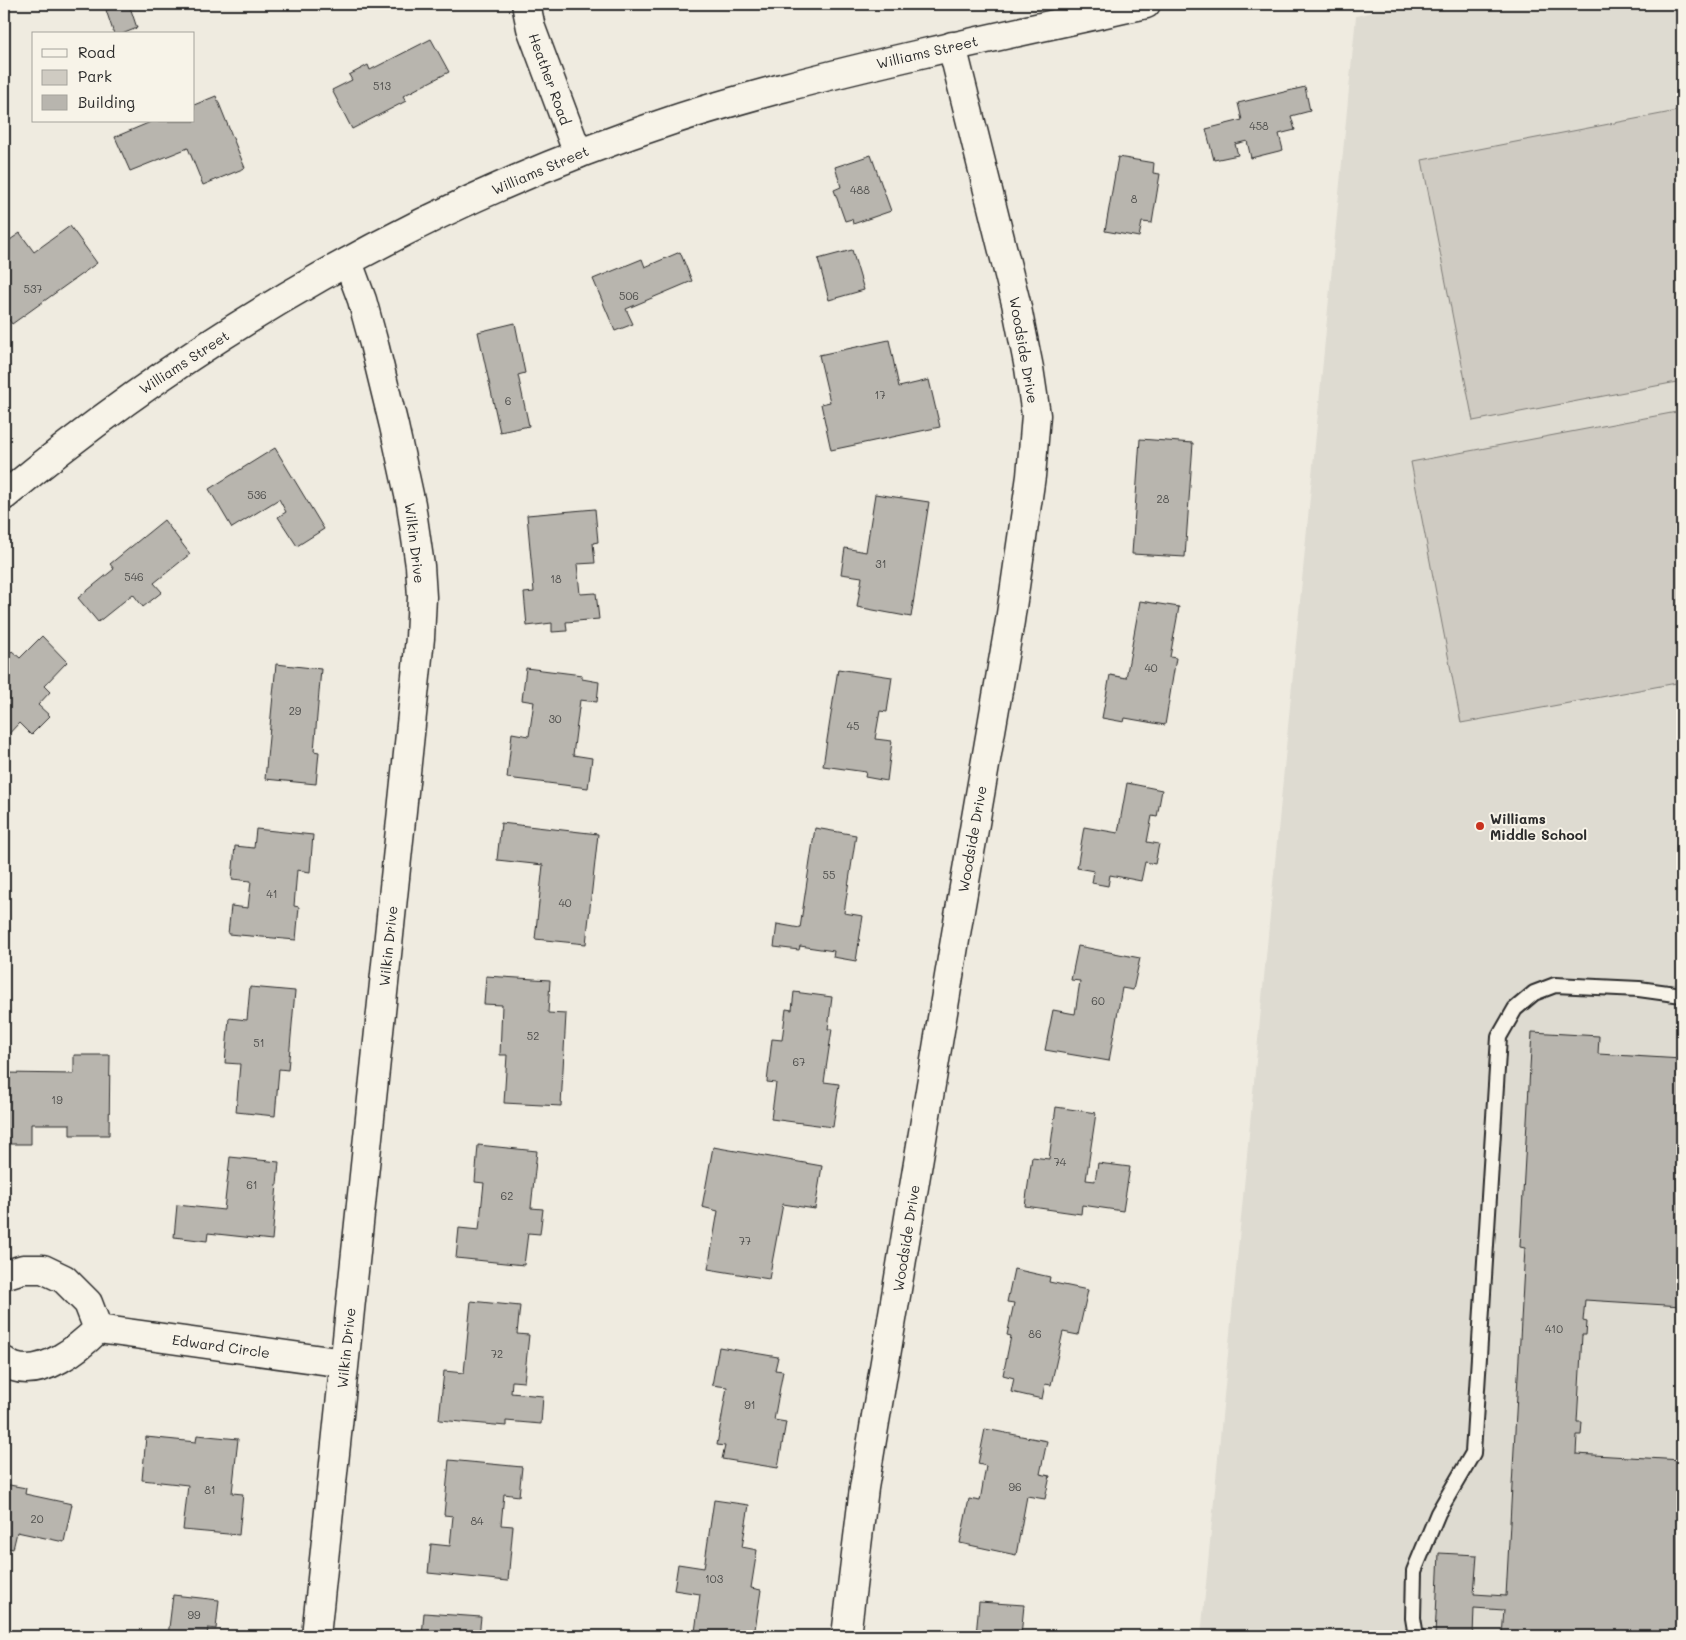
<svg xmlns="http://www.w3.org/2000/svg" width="1686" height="1640" font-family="Mali,sans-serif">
  <rect width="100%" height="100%" fill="#efebe0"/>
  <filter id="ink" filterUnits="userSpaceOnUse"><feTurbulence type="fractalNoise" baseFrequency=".02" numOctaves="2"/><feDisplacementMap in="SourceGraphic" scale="10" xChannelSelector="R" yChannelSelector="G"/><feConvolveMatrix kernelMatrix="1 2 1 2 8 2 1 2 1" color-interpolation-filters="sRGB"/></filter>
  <g filter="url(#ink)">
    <path fill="#dedbd1" d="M 1406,4 L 1682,4 L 1682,1636 L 1201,1636 L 1356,16 Z"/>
    <path fill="#cfcbc2" stroke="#7d7b76" d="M 1682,110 L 1682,381 L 1473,421 L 1422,160 Z
      M 1682,411 L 1682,682 L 1461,723 L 1411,462 Z"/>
    <path fill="#b8b5ae" stroke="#2b2b2b" d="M 125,4 L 129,4 L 137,28 L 122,34 L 114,34 L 106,10 Z
      M 431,39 L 449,72 L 403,96 L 406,101 L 352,129 L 332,90 L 352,80 L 349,75 L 368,65 L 370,70 Z
      M 1305,87 L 1310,111 L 1291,116 L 1295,130 L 1279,134 L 1283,150 L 1251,158 L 1247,141 L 1235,144 L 1238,155 L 1214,160 L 1206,129 L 1242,120 L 1238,103 Z
      M 216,96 L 245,168 L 203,185 L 188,148 L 130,171 L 115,137 L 153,121 L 194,121 L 194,105 Z
      M 871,155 L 891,211 L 853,224 L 852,219 L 845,221 L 834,190 L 841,187 L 835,167 Z
      M 1118,157 L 1154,163 L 1153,173 L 1160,174 L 1152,223 L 1142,222 L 1139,237 L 1105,231 Z
      M 70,226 L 97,263 L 12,324 L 4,313 L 4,244 L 20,233 L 34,252 Z
      M 852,250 L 864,290 L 829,300 L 818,259 Z
      M 680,252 L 692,281 L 626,309 L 633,324 L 615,331 L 593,279 L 642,259 L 645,267 Z
      M 515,323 L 525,373 L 518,375 L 529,426 L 500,432 L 478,332 Z
      M 889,340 L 899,387 L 929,380 L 940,427 L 831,450 L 821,404 L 830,402 L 819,355 Z
      M 1140,439 L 1193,443 L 1185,557 L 1132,554 Z
      M 275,448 L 324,529 L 297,546 L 278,517 L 286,512 L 279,499 L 232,528 L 209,489 Z
      M 875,494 L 929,502 L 911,617 L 857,607 L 862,577 L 841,574 L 845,548 L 866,552 Z
      M 595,509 L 598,542 L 593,543 L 595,563 L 577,564 L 580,594 L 596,593 L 599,619 L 566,622 L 567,631 L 552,632 L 552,623 L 527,626 L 524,593 L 534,592 L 527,515 Z
      M 164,520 L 190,554 L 154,583 L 162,592 L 143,607 L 133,594 L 98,622 L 78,598 L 114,569 L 110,564 Z
      M 1140,601 L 1179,607 L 1170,657 L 1176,658 L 1165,725 L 1125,718 L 1124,722 L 1102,718 L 1110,675 L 1126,678 Z
      M 42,636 L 67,662 L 44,686 L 50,692 L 38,705 L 50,716 L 31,735 L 19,723 L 4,739 L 4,659 L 12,651 L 20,658 Z
      M 276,664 L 321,669 L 314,751 L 319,752 L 316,784 L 265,779 Z
      M 526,668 L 582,675 L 582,679 L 599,682 L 597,702 L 580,700 L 573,755 L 592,758 L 588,788 L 507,778 L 512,733 L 529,736 L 534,702 L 522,700 Z
      M 838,669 L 892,677 L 887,712 L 880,711 L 875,739 L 892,741 L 887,781 L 865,777 L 866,772 L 823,766 Z
      M 1127,783 L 1162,790 L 1157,817 L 1152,816 L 1147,842 L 1159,844 L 1155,864 L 1145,862 L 1141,881 L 1110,875 L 1108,886 L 1092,883 L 1094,871 L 1077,868 L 1084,827 L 1118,833 Z
      M 501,823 L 598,834 L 586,944 L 535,939 L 543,865 L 497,860 Z
      M 815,828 L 856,835 L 844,913 L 863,916 L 856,961 L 833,957 L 834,951 L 800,946 L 799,950 L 774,947 L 777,924 L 800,928 Z
      M 256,829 L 313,835 L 310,872 L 297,870 L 294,906 L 299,907 L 296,940 L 228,934 L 231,906 L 248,908 L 251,881 L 232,879 L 235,846 L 254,848 Z
      M 1078,946 L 1140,958 L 1133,990 L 1122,988 L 1109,1061 L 1045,1050 L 1053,1010 L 1075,1014 L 1080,981 L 1071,980 Z
      M 486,976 L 550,980 L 548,1013 L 566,1014 L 561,1106 L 504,1103 L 507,1055 L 500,1055 L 502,1005 L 484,1004 Z
      M 250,987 L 295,991 L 288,1070 L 279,1069 L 275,1116 L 236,1112 L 240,1064 L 225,1063 L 229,1018 L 247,1020 Z
      M 794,992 L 832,997 L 828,1029 L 832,1029 L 824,1082 L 839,1084 L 833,1127 L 771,1119 L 776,1083 L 767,1082 L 772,1039 L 782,1040 L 786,1009 L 792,1010 Z
      M 1532,1032 L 1599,1036 L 1598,1054 L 1682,1059 L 1682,1306 L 1585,1300 L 1583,1321 L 1587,1322 L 1586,1335 L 1582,1335 L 1577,1422 L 1582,1422 L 1581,1435 L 1577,1435 L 1576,1454 L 1682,1460 L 1682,1636 L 1502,1636 L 1504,1610 L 1474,1608 L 1473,1636 L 1435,1636 L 1439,1553 L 1477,1555 L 1474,1594 L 1506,1596 L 1525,1248 L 1520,1247 Z
      M 74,1055 L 110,1055 L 109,1135 L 70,1135 L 70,1124 L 31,1124 L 31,1144 L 4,1144 L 4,1073 L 74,1074 Z
      M 1056,1107 L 1096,1113 L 1086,1180 L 1095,1181 L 1098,1163 L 1130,1167 L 1123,1211 L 1082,1205 L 1081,1214 L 1025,1206 L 1032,1157 L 1049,1159 Z
      M 478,1145 L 537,1151 L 531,1208 L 543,1209 L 540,1234 L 528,1233 L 524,1265 L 456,1258 L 459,1228 L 479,1230 L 484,1183 L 475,1182 Z
      M 713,1147 L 822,1166 L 815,1209 L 783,1204 L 769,1279 L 708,1269 L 718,1211 L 702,1207 Z
      M 230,1157 L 279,1162 L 272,1240 L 208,1233 L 207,1241 L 174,1237 L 177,1205 L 224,1210 Z
      M 1014,1269 L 1050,1277 L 1049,1282 L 1088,1290 L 1078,1335 L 1063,1332 L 1051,1385 L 1045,1384 L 1042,1399 L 1011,1392 L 1014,1378 L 1003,1375 L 1011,1336 L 1007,1335 L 1014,1303 L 1007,1302 Z
      M 471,1301 L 520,1306 L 517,1334 L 529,1335 L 524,1382 L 512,1381 L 511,1393 L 543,1396 L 541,1424 L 506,1421 L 506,1426 L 439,1420 L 444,1371 L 464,1373 Z
      M 719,1347 L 778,1357 L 775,1370 L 783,1371 L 774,1420 L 786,1422 L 778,1468 L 722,1459 L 725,1446 L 717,1445 L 727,1387 L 712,1385 Z
      M 985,1429 L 1047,1441 L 1040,1474 L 1050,1476 L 1045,1499 L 1027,1496 L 1016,1555 L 960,1543 L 969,1499 L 980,1501 L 986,1466 L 978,1464 Z
      M 197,1435 L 238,1439 L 232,1493 L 243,1494 L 239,1535 L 183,1530 L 188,1485 L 142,1480 L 146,1437 L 196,1442 Z
      M 449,1460 L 522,1467 L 519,1496 L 504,1494 L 501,1525 L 513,1526 L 508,1581 L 428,1573 L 431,1544 L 450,1546 L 453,1516 L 444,1515 Z
      M 4,1484 L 26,1488 L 25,1494 L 72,1504 L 64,1542 L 17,1532 L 13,1549 L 4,1547 Z
      M 714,1500 L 749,1505 L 742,1547 L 757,1550 L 751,1588 L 761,1590 L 754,1636 L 725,1636 L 695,1632 L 700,1594 L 674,1590 L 678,1564 L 704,1568 Z
      M 173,1595 L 219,1600 L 216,1629 L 208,1628 L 207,1636 L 168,1636 Z
      M 979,1602 L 1024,1605 L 1021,1636 L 976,1636 Z
      M 424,1613 L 481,1617 L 479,1636 L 422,1636 Z"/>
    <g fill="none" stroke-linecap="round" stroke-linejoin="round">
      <g stroke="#2b2b2b" stroke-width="18">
        <path id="service" d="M 1416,1636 L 1413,1618 L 1414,1571 L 1438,1513 L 1473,1453 L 1499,1037 L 1515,1009 L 1534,993 L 1555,985 L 1639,989 L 1682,995"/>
      </g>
      <g stroke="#2b2b2b" stroke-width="31">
        <path id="minor" d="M 526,4 L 531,28 L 578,154
          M 4,1275 L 23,1269 L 43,1269 L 64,1279 L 88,1303 L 98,1329
          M 98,1329 L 344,1363
          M 4,1361 C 7,1363 11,1366 14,1367 C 43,1377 79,1348 98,1329
          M 316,1636 L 420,638 L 422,597 L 420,566 L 411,504 L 394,426 L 374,344 L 362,300 L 348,262
          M 846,1636 L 864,1488 L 959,916 L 1010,621 L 1031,476 L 1036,415 L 1029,368 L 1016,303 L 952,46"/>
      </g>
      <g stroke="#2b2b2b" stroke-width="31">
        <path id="secondary" d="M 4,496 C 201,332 429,200 673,120 C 709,108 746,98 782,88 C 903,56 1024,31 1146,4"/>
      </g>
      <use href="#service" stroke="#f7f3e8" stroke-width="14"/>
      <use href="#minor" stroke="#f7f3e8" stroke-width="28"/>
      <use href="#secondary" stroke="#f7f3e8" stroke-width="28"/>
    </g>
  </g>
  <circle fill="#c8321e" stroke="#f7f3e8" stroke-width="2" cx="1480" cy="826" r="5"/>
  <g text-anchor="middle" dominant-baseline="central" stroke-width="4" stroke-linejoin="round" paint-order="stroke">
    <g font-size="11" fill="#4e4e4c">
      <text x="382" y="85">513</text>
      <text x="1259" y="125">458</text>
      <text x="860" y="189">488</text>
      <text x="1134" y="198">8</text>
      <text x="33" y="288">537</text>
      <text x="629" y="295">506</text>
      <text x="880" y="394">17</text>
      <text x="508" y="400">6</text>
      <text x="257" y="494">536</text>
      <text x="1163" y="498">28</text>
      <text x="881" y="563">31</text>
      <text x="134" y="576">546</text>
      <text x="556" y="578">18</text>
      <text x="1151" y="667">40</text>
      <text x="295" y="710">29</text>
      <text x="555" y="718">30</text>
      <text x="853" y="725">45</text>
      <text x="829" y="874">55</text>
      <text x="272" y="893">41</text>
      <text x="565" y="902">40</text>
      <text x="1098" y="1000">60</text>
      <text x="533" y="1035">52</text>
      <text x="259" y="1042">51</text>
      <text x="799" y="1061">67</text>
      <text x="57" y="1099">19</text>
      <text x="1060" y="1161">74</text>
      <text x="252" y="1184">61</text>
      <text x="507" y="1195">62</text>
      <text x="745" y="1240">77</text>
      <text x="1554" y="1328">410</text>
      <text x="1035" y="1333">86</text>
      <text x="497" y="1353">72</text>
      <text x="750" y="1404">91</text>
      <text x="1015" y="1486">96</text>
      <text x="210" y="1489">81</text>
      <text x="37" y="1518">20</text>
      <text x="477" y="1520">84</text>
      <text x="714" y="1578">103</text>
      <text x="194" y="1614">99</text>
    </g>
    <g font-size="14" fill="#2b2b2b" stroke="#f7f3e8">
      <text transform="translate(927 52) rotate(-13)">Williams Street</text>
      <text transform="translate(550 79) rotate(70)">Heather Road</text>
      <text transform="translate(540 170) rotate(-23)">Williams Street</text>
      <text transform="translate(1024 350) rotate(80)">Woodside Drive</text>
      <text transform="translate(184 362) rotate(-33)">Williams Street</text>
      <text transform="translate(415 543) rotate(83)">Wilkin Drive</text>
      <text transform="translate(972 839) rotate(-80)">Woodside Drive</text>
      <text transform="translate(388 946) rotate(-84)">Wilkin Drive</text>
      <text transform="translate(906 1238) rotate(-81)">Woodside Drive</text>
      <text transform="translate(221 1346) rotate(8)">Edward Circle</text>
      <text transform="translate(346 1348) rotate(-84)">Wilkin Drive</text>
    </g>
    <g font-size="14" font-weight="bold" fill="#2b2b2b" stroke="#f7f3e8" text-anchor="start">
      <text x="1490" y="818">Williams<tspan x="1490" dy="16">Middle School</tspan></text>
    </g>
  </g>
  <rect width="1686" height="1640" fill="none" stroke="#f7f3e8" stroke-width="20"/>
  <rect x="10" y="10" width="1666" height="1620" fill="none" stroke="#2b2b2b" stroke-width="2" filter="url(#ink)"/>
  <rect x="32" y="32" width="162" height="90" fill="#f7f3e8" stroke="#a5a39c"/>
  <rect x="42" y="49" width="25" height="8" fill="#f7f3e8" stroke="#a5a39c"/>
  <text x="78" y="58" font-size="15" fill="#2b2b2b">Road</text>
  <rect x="42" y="70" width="25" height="15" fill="#cfcbc2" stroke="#a5a39c"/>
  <text x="78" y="82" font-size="15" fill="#2b2b2b">Park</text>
  <rect x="42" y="95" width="25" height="15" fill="#b8b5ae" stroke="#a5a39c"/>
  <text x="78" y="108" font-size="15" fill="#2b2b2b">Building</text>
</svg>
